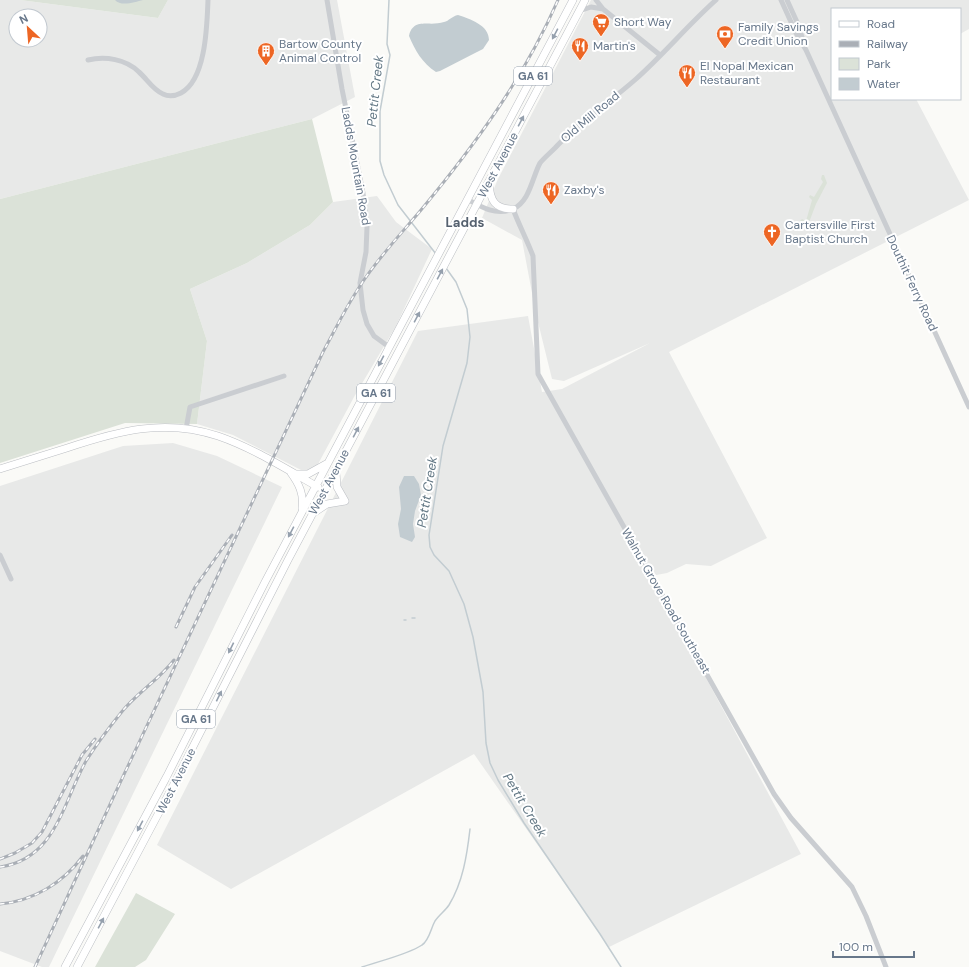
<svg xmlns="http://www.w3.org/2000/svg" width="969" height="967" font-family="'DM Sans',sans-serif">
  <rect width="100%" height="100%" fill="#fafaf7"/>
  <path fill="#e8e9e8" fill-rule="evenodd" d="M 0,0 L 20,0 L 158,18 L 168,0 L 337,0 L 355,97 L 312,119 L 0,199 ZM 16,16 L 40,16 L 40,40 L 16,40 Z
    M 591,0 L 969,0 L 969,29 L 960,34 L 960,9 L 832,9 L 832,99 L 916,99 L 969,200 L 669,352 L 767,538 L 711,566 L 686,564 L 667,573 L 651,576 L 801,854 L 609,947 L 474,754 L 231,889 L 157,845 L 418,331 L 528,316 L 542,392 L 562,389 L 650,343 L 564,381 L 552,379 L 536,314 L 522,240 L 482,218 L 498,179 Z
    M 377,196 L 396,222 L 432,249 L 396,326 L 354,397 L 317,466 L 309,470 L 303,471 L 233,435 L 197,424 L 207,341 L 190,289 L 247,263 L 310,225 L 333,202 Z
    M 173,443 L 217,456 L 282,487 L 49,967 L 42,967 L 0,951 L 0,486 L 123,446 Z"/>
  <path fill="#dbe2d8" d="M 20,0 L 168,0 L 158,18 Z
    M 312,119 L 333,202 L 310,225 L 247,263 L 190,289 L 207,341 L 197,424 L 125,423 L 0,463 L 0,199 Z
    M 822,175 L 824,175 L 827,183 L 816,204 L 808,225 L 803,227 L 800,223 L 800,221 L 802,219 L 806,221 L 812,200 L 809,197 L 810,195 L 814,197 L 823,182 L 821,179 Z
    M 136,893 L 175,914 L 146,960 L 135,967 L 95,967 Z"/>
  <path fill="#c2ccd1" d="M 115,0 L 143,0 C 135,2 121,7 115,0 Z
    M 458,15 C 470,19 489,25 489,40 L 483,49 L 477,52 L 440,71 L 436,72 C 422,63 415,50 409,36 C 413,17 430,27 444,22 C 449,21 452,16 458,15 Z
    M 404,476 L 414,476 L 419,484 L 421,495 L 415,511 L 413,524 L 415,537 L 412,542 L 400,537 L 398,524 L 401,509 L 399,487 Z"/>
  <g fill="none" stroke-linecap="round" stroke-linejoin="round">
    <path stroke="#c2ccd1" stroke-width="1.5" d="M 389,0 L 387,44 L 390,55 L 380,111 L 380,161 L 384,175 L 398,205 L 436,254
      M 446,268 L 456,282 L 467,309 L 470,337 L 467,363 L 443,446 L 429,535 L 430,547 L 434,555 L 449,571 L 464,604 L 473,637 L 483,692 L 486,743 L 490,763 L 498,780 L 524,823 L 600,934 L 621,967
      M 412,618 L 415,618
      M 404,620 L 406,620
      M 362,967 C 379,961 407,955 422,945 C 429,941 431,928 435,921 C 439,915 445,911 449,905 C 463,882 467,855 470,829"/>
    <g stroke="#bbbec3" stroke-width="8">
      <path id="major" d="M 489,183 C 490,201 495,209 513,209
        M 0,469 C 22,462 44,455 67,448 C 118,431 165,418 218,436 C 253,448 286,469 318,487
        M 336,472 L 337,487 L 345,501
        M 291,473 C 299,484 304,494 302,508
        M 297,474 L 308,474 L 326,464
        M 315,512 L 327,504 L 345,501
        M 65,967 L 167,776 L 265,582 L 573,0
        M 77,967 L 173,786 L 288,560 L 585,0"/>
    </g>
    <path stroke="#cacdd1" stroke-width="5" d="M 327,0 L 342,89 L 363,193 L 367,227 L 366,252 L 360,283 L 363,310 L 367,324 L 374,336 L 389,347
      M 596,0 L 603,9 L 660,55
      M 781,0 L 796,33 L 806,50 L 969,407
      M 787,0 L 797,22 L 804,43
      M 579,11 L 591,7 L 603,9
      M 88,60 C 105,56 126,59 139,72 C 147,79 153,90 163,94 C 169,97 175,96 181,93 C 206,80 207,25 208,0
      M 467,199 C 481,207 496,216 513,209 C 530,201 532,178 540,163 C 544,158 550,153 555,148 C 578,123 610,102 636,79 C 664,54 688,25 716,0
      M 513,209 C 519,225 527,240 533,256 L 538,374 L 774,794 L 791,818 L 852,887 L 866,916 L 886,967
      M 186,429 L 190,407 L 284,376
      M 0,555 L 11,579"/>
    <use href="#major" stroke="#fff" stroke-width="7"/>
    <g stroke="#aaafb6" stroke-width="3">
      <path id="rail" d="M 176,627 L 195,587 L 232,535
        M 0,859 L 15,853 L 32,843 L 42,832 L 82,755 L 95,739
        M 0,867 C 56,859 63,802 86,761 C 96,745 108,729 120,714 C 135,694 159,680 174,660
        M 0,904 C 33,901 63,883 83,856
        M 35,967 L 119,785 L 323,352 C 335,330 346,307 360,286 C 377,259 400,235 421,210 C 475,145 524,78 558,0"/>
    </g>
    <use href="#rail" stroke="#fff" stroke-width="1.5" stroke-dasharray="4.5" stroke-linecap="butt"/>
  </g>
  <defs><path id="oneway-solid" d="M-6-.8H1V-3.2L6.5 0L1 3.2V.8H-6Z"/></defs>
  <g fill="#95a0ad">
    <use href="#oneway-solid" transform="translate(555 34) rotate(118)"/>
    <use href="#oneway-solid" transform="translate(521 121) rotate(-62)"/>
    <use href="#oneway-solid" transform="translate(440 274) rotate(-62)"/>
    <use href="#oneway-solid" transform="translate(417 317) rotate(-62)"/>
    <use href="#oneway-solid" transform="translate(381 361) rotate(118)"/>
    <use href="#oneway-solid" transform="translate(356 432) rotate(-62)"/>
    <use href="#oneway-solid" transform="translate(291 532) rotate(118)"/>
    <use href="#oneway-solid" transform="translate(231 648) rotate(116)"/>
    <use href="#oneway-solid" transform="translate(219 696) rotate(-64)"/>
    <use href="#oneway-solid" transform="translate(140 826) rotate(118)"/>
    <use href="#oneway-solid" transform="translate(101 923) rotate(-62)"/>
  </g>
  <defs>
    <g id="supermarket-pin" transform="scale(0.9)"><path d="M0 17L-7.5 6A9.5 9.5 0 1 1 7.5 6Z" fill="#ed6624" stroke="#fff"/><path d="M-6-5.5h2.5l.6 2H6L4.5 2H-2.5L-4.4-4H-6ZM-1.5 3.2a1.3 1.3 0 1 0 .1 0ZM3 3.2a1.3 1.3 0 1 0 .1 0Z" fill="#fff"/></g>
    <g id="bank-pin" transform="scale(0.9)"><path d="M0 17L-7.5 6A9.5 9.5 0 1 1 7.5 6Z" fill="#ed6624" stroke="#fff"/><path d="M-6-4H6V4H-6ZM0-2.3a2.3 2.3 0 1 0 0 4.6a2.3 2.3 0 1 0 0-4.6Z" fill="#fff"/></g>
    <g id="restaurant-pin" transform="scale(0.9)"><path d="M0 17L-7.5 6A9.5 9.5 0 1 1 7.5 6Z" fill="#ed6624" stroke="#fff"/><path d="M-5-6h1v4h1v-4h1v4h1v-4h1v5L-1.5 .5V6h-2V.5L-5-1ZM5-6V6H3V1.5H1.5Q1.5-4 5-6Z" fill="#fff"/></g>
    <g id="building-pin" transform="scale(0.9)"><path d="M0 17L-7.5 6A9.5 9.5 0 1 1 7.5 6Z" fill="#ed6624" stroke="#fff"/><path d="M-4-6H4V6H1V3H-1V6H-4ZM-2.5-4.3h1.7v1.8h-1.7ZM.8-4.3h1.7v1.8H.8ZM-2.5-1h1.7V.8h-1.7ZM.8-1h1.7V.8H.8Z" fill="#fff"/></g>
    <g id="church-pin" transform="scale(0.9)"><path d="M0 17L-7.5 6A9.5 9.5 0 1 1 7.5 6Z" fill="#ed6624" stroke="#fff"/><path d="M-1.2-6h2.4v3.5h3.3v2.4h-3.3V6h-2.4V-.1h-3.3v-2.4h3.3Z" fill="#fff"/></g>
  </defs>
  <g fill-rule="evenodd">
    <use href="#supermarket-pin" x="601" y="22"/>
    <use href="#bank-pin" x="725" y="34"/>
    <use href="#restaurant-pin" x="580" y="46"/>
    <use href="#building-pin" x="266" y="51"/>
    <use href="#restaurant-pin" x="687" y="73"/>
    <use href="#restaurant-pin" x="551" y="190"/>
    <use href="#church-pin" x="772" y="232"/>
  </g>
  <g text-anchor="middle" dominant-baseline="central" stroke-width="4" stroke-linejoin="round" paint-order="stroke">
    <g fill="#fff" stroke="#95a0ad" stroke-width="1">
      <rect x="514" y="67" width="38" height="18" rx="3"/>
      <rect x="357" y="384" width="38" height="18" rx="3"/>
      <rect x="177" y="710" width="38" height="18" rx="3"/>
    </g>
    <g font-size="11" font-weight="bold" fill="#67778a">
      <text x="533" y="76">GA 61</text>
      <text x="376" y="393">GA 61</text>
      <text x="196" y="719">GA 61</text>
    </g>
    <g font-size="12" fill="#67778a" stroke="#fff" text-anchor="start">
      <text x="614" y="22">Short Way</text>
      <text x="738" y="27">Family Savings<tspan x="738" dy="14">Credit Union</tspan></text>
      <text x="279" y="44">Bartow County<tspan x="279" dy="14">Animal Control</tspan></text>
      <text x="593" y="46">Martin's</text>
      <text x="700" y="66">El Nopal Mexican<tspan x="700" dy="14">Restaurant</tspan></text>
      <text x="564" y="190">Zaxby's</text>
      <text x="785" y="225">Cartersville First<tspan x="785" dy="14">Baptist Church</tspan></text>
    </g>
    <g font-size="12" fill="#67778a" stroke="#fff">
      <text transform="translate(590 117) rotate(-40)">Old Mill Road</text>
      <text transform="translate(498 165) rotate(-62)">West Avenue</text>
      <text transform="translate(356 166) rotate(80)">Ladds Mountain Road</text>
      <text transform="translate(912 283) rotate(65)">Douthit Ferry Road</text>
      <text transform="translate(329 482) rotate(-62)">West Avenue</text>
      <text transform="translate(666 601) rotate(60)">Walnut Grove Road Southeast</text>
      <text transform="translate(176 781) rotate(-63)">West Avenue</text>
    </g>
    <g font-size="13" font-style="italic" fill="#637885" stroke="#fff">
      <text transform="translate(375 91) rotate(-84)">Pettit Creek</text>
      <text transform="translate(427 492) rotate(-81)">Pettit Creek</text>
      <text transform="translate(525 805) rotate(59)">Pettit Creek</text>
    </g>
    <g font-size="13" font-weight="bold" fill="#55616f" stroke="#fff">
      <text x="465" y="222">Ladds</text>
    </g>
  </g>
  <rect x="831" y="8" width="130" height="92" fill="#ffffff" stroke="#c2c9d0"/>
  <rect x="839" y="21" width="20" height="6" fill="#ffffff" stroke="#c2c9d0"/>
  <text x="867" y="28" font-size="12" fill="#67778a">Road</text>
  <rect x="839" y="41" width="20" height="6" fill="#aaafb6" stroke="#c2c9d0"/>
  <text x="867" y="48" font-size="12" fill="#67778a">Railway</text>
  <rect x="839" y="58" width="20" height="12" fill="#dbe2d8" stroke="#c2c9d0"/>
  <text x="867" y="68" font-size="12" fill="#67778a">Park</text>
  <rect x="839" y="78" width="20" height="12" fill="#c2ccd1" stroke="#c2c9d0"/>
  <text x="867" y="88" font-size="12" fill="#67778a">Water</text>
  <g transform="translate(28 28) rotate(334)"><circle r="19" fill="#ffffff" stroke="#c2c9d0"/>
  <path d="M0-3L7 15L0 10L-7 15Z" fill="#ed6624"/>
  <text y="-6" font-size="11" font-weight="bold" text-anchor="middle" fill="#67778a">N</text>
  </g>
  <path d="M833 951v6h81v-6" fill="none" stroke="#67778a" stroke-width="2"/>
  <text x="839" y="951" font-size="12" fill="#67778a" stroke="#ffffff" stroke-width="3" paint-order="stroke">100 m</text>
</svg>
